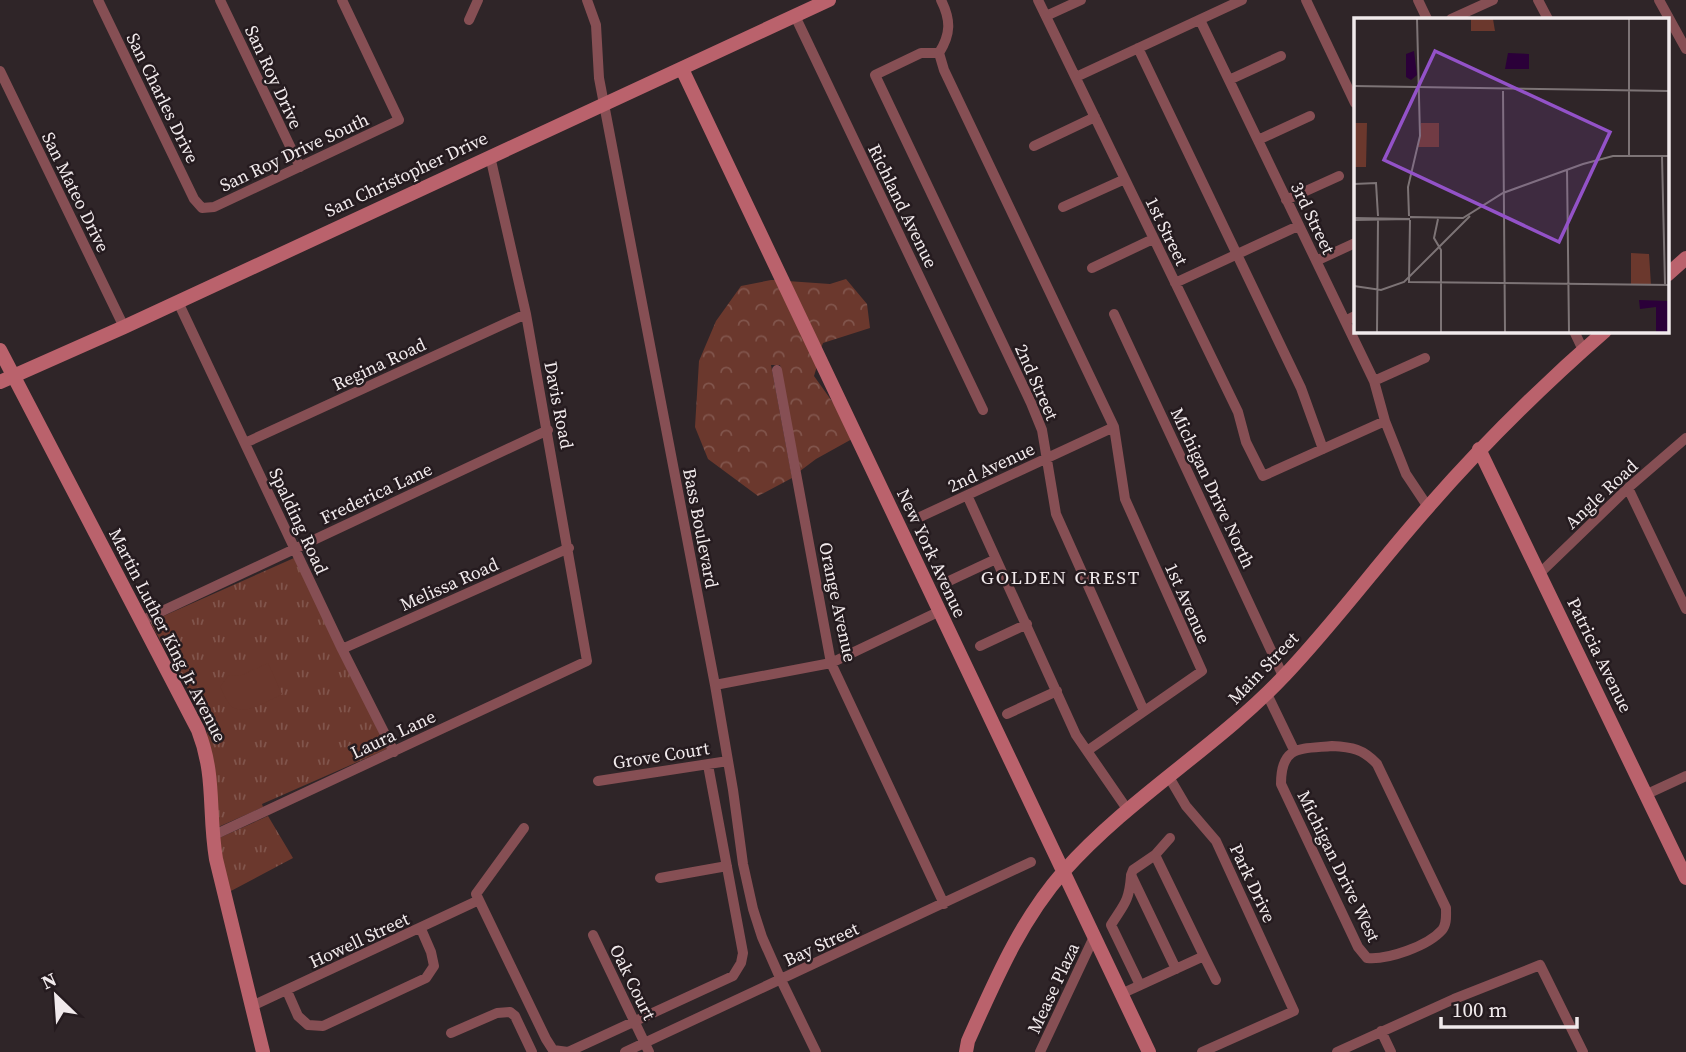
<svg xmlns="http://www.w3.org/2000/svg" width="1686" height="1052" font-family="'Source Serif 4',serif">
  <defs>
    <pattern id="grass-tufts" width="24" height="20" patternUnits="userSpaceOnUse" patternTransform="scale(1.75)"><rect width="24" height="20" fill="#6b382d"/><path d="M3 7l-1-3M5 7V3M7 7l1-3M15 17l-1-3M17 17v-4M19 17l1-3" fill="none" stroke="#81554c"/></pattern>
    <pattern id="forest-crowns" width="20" height="18" patternUnits="userSpaceOnUse" patternTransform="scale(1.75)"><rect width="20" height="18" fill="#6b382d"/><path d="M2 6a3 3 0 1 1 6 0M12 15a3 3 0 1 1 6 0" fill="none" stroke="#81554c"/></pattern>
  </defs>
  <rect width="100%" height="100%" fill="#2f2528"/>
  <path fill="url(#grass-tufts)" d="M 294,558 L 387,749 L 262,804 L 263,807 L 216,828 L 206,721 L 150,622 Z
    M 268,816 L 293,858 L 229,892 L 217,839 Z"/>
  <path fill="url(#forest-crowns)" d="M 846,279 L 867,304 L 870,328 L 823,343 L 820,351 L 787,281 L 830,284 Z
    M 771,280 L 776,280 L 817,366 L 814,376 L 834,404 L 852,439 L 816,459 L 800,471 L 780,365 L 771,365 L 792,478 L 758,496 L 708,459 L 695,427 L 699,361 L 716,321 L 741,286 Z"/>
  <path fill="#6b382d" d="M 268,663 L 282,694 C 270,700 245,716 232,707 C 227,703 224,693 220,687 L 228,676 L 242,675 Z"/>
  <g fill="none" stroke-linecap="round" stroke-linejoin="round">
    <path stroke="#864f54" stroke-width="10" d="M 98,0 L 194,199 L 202,208 L 214,207 L 399,120 L 342,0
      M 220,0 L 300,167
      M 587,0 L 596,25 L 599,78 L 715,685 L 733,790 L 743,864 L 753,909 L 762,937 L 781,980 L 816,1052
      M 941,0 C 951,20 951,34 939,53 L 944,70 L 1114,427 L 1125,499 L 1202,671 L 1087,751
      M 1038,0 L 1238,412 L 1246,442 L 1263,476 L 1385,421
      M 1306,0 L 1355,103
      M 1418,0 L 1427,19
      M 1538,0 L 1548,19
      M 1659,0 L 1686,49
      M 795,16 L 983,410
      M 1046,16 L 1081,0
      M 1451,19 L 1493,0
      M 469,20 L 478,0
      M 1200,20 L 1374,381 L 1385,421 L 1406,474 L 1428,507
      M 1138,48 L 1301,388 L 1323,449
      M 939,53 L 921,53 L 875,75 L 1031,403 L 1042,430 L 1056,514 L 1144,711
      M 0,71 L 124,327
      M 1076,77 L 1242,0
      M 1229,80 L 1281,56
      M 1258,140 L 1310,116
      M 1034,146 L 1095,117
      M 1286,200 L 1339,176
      M 1063,207 L 1125,179
      M 1316,261 L 1355,243
      M 1092,268 L 1153,239
      M 1175,283 L 1298,226
      M 178,302 L 342,649 L 394,752
      M 1114,314 L 1283,676
      M 1345,321 L 1355,316
      M 1574,331 L 1583,350
      M 777,370 L 831,663 L 944,904
      M 1374,381 L 1425,358
      M 245,443 L 526,314
      M 1628,488 L 1686,609
      M 967,495 L 1076,735 L 1127,809
      M 920,517 L 1114,427
      M 1539,574 L 1628,488 L 1686,438
      M 949,581 L 996,559
      M 141,621 L 548,430
      M 980,646 L 1027,624
      M 342,649 L 569,548
      M 715,685 L 831,663 L 938,612
      M 1267,694 L 1294,750
      M 1007,714 L 1057,691
      M 1332,746 C 1352,747 1363,749 1377,764 L 1446,908 C 1446,916 1447,924 1442,930 C 1428,946 1388,960 1367,958 L 1358,947 L 1281,784 C 1281,745 1300,749 1332,746 Z
      M 1169,777 L 1186,806 L 1216,841 L 1294,1011 L 1202,1052
      M 598,781 L 728,761
      M 1645,795 L 1686,776
      M 524,828 L 476,894 L 546,1039 L 553,1050 L 568,1052 L 733,976 L 741,963 L 743,953 L 708,765
      M 212,836 L 587,661 L 526,314 L 490,156
      M 1155,855 L 1170,838
      M 1131,876 C 1129,902 1124,904 1111,925 L 1140,985
      M 660,878 L 727,866
      M 593,935 L 649,1052
      M 1204,956 L 1216,980
      M 287,991 L 298,1016 L 308,1025 L 323,1026 L 426,978 L 434,966 L 431,952 L 421,929
      M 1121,994 L 1204,956 L 1155,855 L 1133,870 L 1131,875 L 1176,969
      M 252,1006 L 479,900
      M 1381,1031 L 1391,1052
      M 451,1033 L 497,1013 L 510,1012 L 515,1016 L 532,1052
      M 625,1052 L 1031,862
      M 1040,1052 L 1094,937
      M 1337,1052 L 1454,999 L 1540,965 L 1583,1052"/>
    <path stroke="#ba626c" stroke-width="14" d="M 682,69 L 1149,1052
      M 1667,275 L 1686,258
      M 0,350 L 198,730 C 216,776 208,811 216,859 L 263,1052
      M 0,382 L 124,327 L 829,0
      M 1479,449 L 1686,878
      M 966,1052 L 968,1041 C 995,981 1020,921 1064,871 C 1130,797 1217,747 1285,675 C 1336,621 1380,561 1429,506 C 1484,443 1542,386 1605,331"/>
  </g>
  <g text-anchor="middle" dominant-baseline="central" stroke-width="5" stroke-linejoin="round" paint-order="stroke">
    <g font-size="18" fill="#f1eaec" stroke="#251b1f">
      <text transform="translate(274 77) rotate(65)">San Roy Drive</text>
      <text transform="translate(163 98) rotate(64)">San Charles Drive</text>
      <text transform="translate(294 152) rotate(-25)">San Roy Drive South</text>
      <text transform="translate(406 174) rotate(-25)">San Christopher Drive</text>
      <text transform="translate(76 192) rotate(64)">San Mateo Drive</text>
      <text transform="translate(903 206) rotate(64)">Richland Avenue</text>
      <text transform="translate(1313 218) rotate(64)">3rd Street</text>
      <text transform="translate(1167 231) rotate(64)">1st Street</text>
      <text transform="translate(379 364) rotate(-25)">Regina Road</text>
      <text transform="translate(1037 382) rotate(66)">2nd Street</text>
      <text transform="translate(559 405) rotate(79)">Davis Road</text>
      <text transform="translate(991 467) rotate(-25)">2nd Avenue</text>
      <text transform="translate(1213 488) rotate(65)">Michigan Drive North</text>
      <text transform="translate(376 493) rotate(-25)">Frederica Lane</text>
      <text transform="translate(1601 494) rotate(-43)">Angle Road</text>
      <text transform="translate(299 521) rotate(65)">Spalding Road</text>
      <text transform="translate(701 528) rotate(79)">Bass Boulevard</text>
      <text transform="translate(932 553) rotate(65)">New York Avenue</text>
      <text transform="translate(449 584) rotate(-24)">Melissa Road</text>
      <text transform="translate(838 602) rotate(78)">Orange Avenue</text>
      <text transform="translate(1188 603) rotate(66)">1st Avenue</text>
      <text transform="translate(168 635) rotate(63)">Martin Luther King Jr Avenue</text>
      <text transform="translate(1600 655) rotate(64)">Patricia Avenue</text>
      <text transform="translate(1263 668) rotate(-46)">Main Street</text>
      <text transform="translate(393 734) rotate(-25)">Laura Lane</text>
      <text transform="translate(661 755) rotate(-9)">Grove Court</text>
      <text transform="translate(1339 866) rotate(64)">Michigan Drive West</text>
      <text transform="translate(1253 883) rotate(65)">Park Drive</text>
      <text transform="translate(359 940) rotate(-25)">Howell Street</text>
      <text transform="translate(821 944) rotate(-25)">Bay Street</text>
      <text transform="translate(633 982) rotate(64)">Oak Court</text>
      <text transform="translate(1053 988) rotate(-65)">Mease Plaza</text>
    </g>
    <g font-size="19" letter-spacing="2" fill="#f1eaec" stroke="#251b1f">
      <text x="1061" y="577">GOLDEN CREST</text>
    </g>
  </g>
  <g transform="translate(1354 18)">
    <rect width="315" height="315" fill="#2f2528"/>
    <path d="M 117,1 L 139,1 L 141,13 L 117,13 ZM 0,105 L 13,105 L 12,149 L 0,149 ZM 67,105 L 85,105 L 85,129 L 64,129 ZM 277,235 L 295,236 L 297,267 L 277,266 Z" fill="#6b382d"/>
    <path d="M 60,33 L 63,57 L 57,62 L 52,59 L 52,36 ZM 154,35 L 175,36 L 175,51 L 151,51 ZM 285,282 L 315,283 L 315,314 L 302,314 L 302,289 L 286,291 Z" fill="#2b0039"/>
    <path fill="none" stroke="#7d7476" stroke-width="2" d="M 0,68 L 315,73M 149,73 L 151,314M 275,138 L 275,1M 308,138 L 311,267M 213,151 L 215,314M 0,166 L 22,165 L 24,198M 55,198 L 54,169 L 66,118 L 63,1M 56,199 L 109,200 L 149,175 L 229,146 L 259,138 L 315,138M 0,200 L 56,201 L 0,202M 84,201 L 80,220 L 87,232 L 87,314M 56,202 L 55,264 L 315,267M 0,268 L 27,272 L 50,264 L 116,198M 23,314 L 24,202"/>
    <path fill="#9352c8" fill-opacity="0.15" stroke="#9352c8" stroke-width="3.5" d="M 81,33 L 256,114 L 205,224 L 30,142 Z"/>
    <rect width="315" height="315" fill="none" stroke="#f1eaec" stroke-width="3.5"/>
  </g>
  <g transform="translate(56 996) rotate(335)" stroke="#251b1f" stroke-width="5" paint-order="stroke">
  <path d="M0-5L12 26L0 18L-12 26Z" fill="#f1eaec"/>
  <text y="-10" font-size="19" font-weight="bold" text-anchor="middle" fill="#f1eaec">N</text>
  </g>
  <path d="M1441 1017v10h136v-10" fill="none" stroke="#f1eaec" stroke-width="3.5"/>
  <text x="1452" y="1017" font-size="21" fill="#f1eaec" stroke="#251b1f" stroke-width="5" paint-order="stroke">100 m</text>
</svg>
